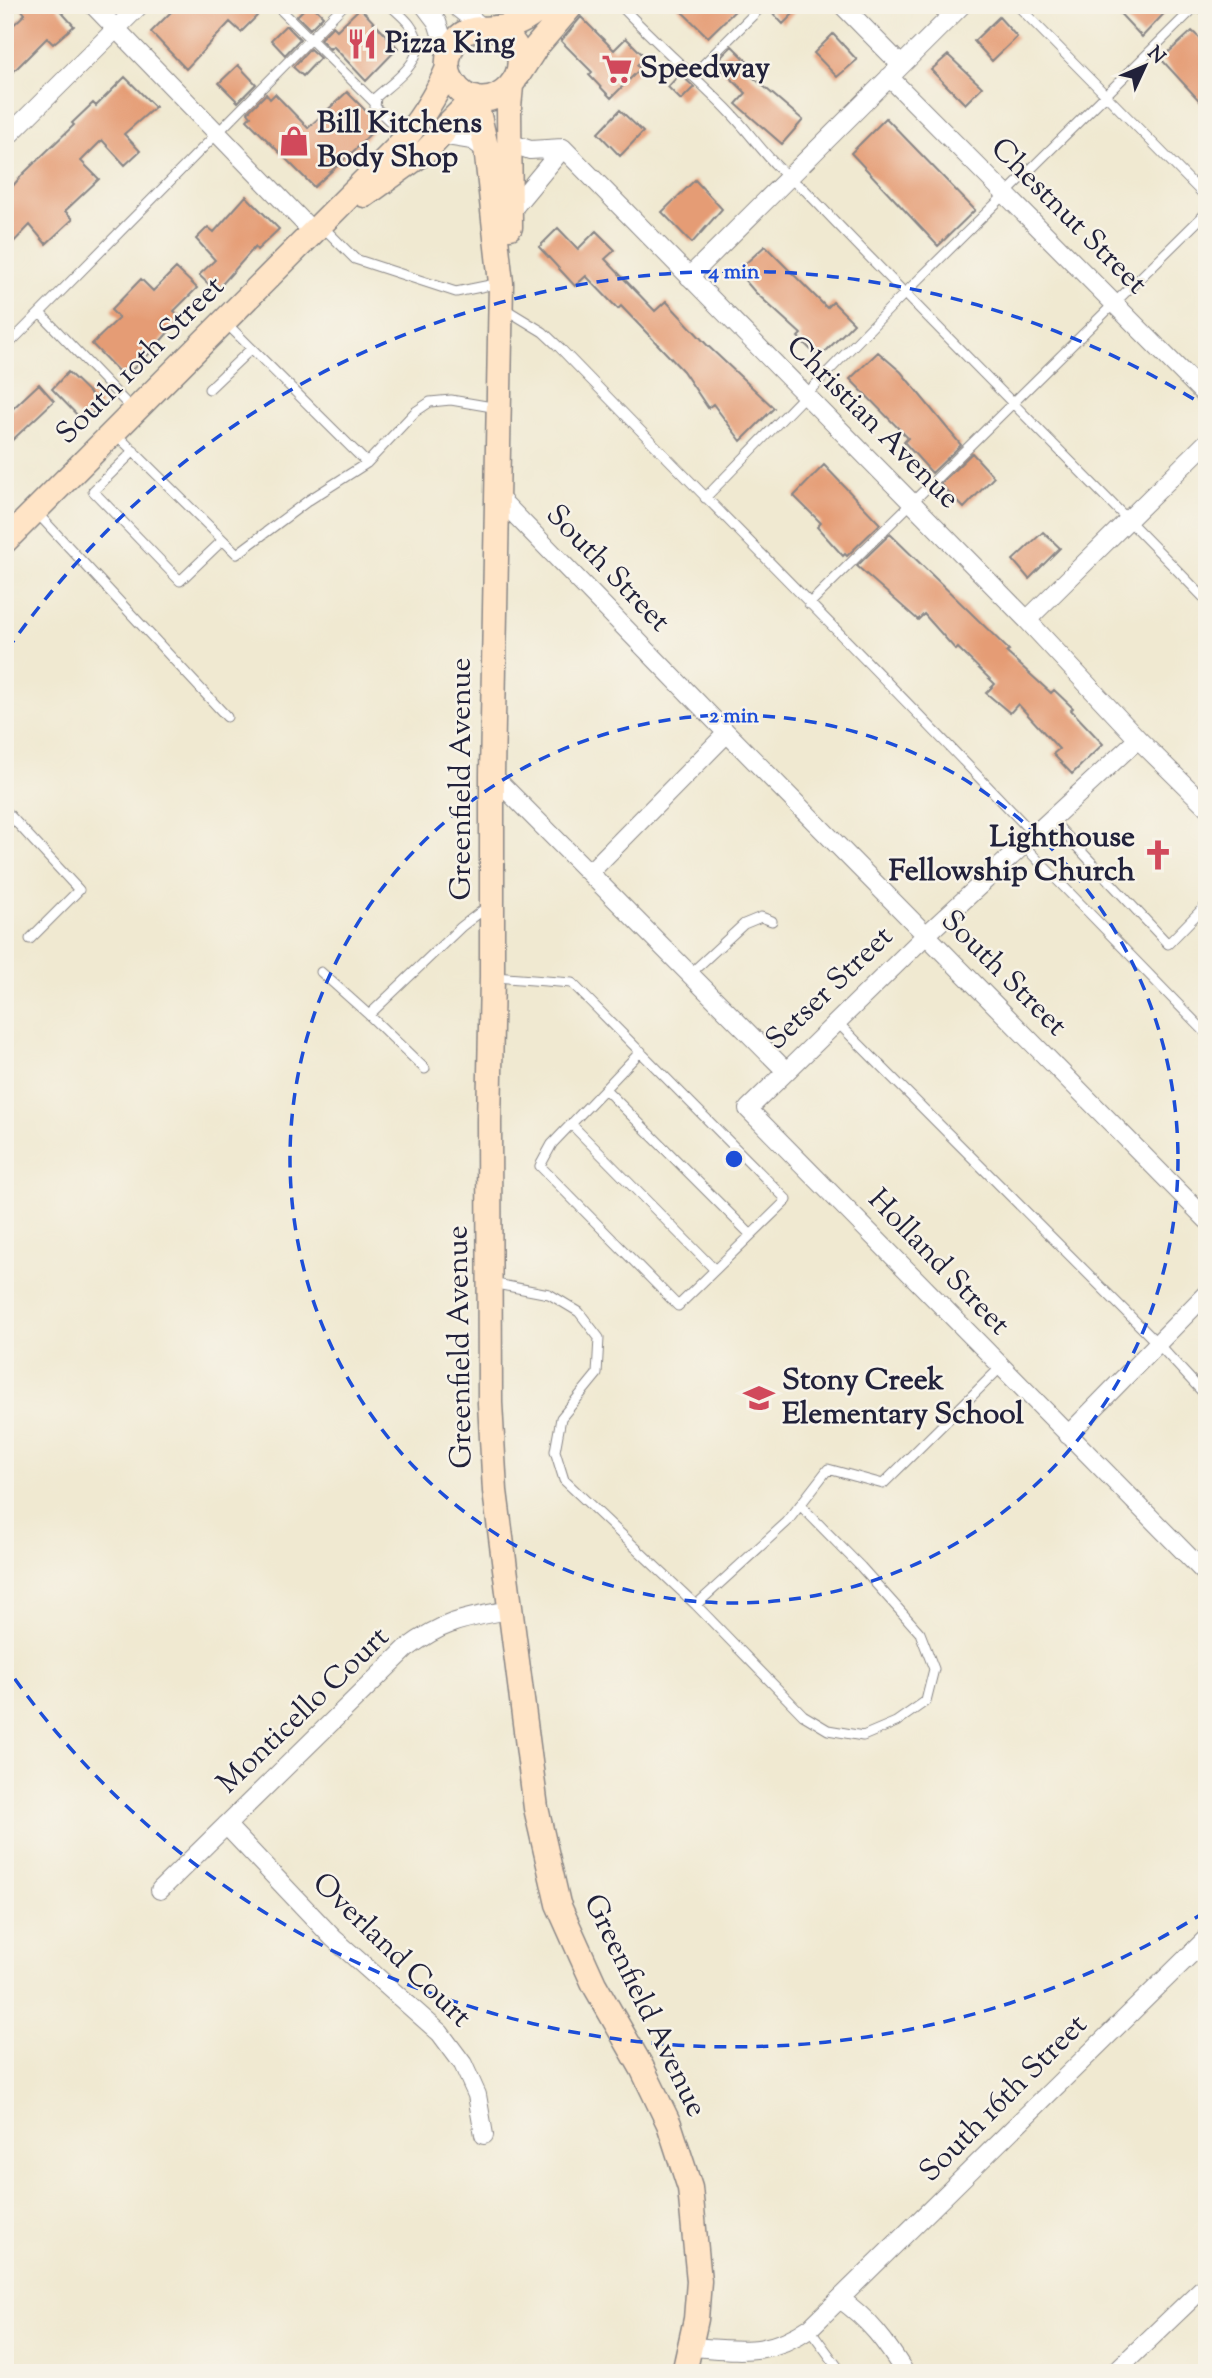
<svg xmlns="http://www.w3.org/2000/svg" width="1212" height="2378" font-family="'Sorts Mill Goudy',serif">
  <rect width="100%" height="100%" fill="#f7f3e8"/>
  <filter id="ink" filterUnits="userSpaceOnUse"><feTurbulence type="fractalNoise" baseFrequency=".0143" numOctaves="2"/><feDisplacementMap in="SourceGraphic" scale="14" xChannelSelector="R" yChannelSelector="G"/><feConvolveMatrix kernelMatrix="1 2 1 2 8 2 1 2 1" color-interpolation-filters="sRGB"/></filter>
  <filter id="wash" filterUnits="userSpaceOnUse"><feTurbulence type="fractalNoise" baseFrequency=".00686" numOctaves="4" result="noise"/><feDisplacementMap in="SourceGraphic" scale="28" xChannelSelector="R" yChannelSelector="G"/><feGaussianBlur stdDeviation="1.57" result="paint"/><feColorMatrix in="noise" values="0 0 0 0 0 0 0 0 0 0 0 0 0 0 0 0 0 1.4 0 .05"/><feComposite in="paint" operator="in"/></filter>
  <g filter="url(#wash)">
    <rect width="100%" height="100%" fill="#f0e9d1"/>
    <g id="blocks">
      <path fill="#e59c75" d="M 18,5 L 55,5 L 74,26 L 53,44 L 47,38 L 5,80 L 5,33 L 25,14 Z
        M 178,5 L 247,5 L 257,16 L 241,32 L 230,22 L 186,69 L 151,32 Z
        M 308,5 L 312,5 L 323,16 L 310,29 L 297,16 Z
        M 675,5 L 741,5 L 708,37 Z
        M 770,5 L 802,5 L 783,24 L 769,9 Z
        M 1112,5 L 1172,5 L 1142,37 Z
        M 360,8 L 398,48 L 366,81 L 333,46 L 330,49 L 320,39 L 333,26 L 337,30 Z
        M 581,17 L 614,50 L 626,38 L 645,57 L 637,65 L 640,69 L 611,98 L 589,75 L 592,72 L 561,41 Z
        M 999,17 L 1017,37 L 992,61 L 974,41 Z
        M 285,26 L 287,26 L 300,39 L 285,55 L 271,40 Z
        M 1192,31 L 1207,45 L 1207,109 L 1161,59 Z
        M 833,34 L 857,60 L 837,77 L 814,53 Z
        M 732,46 L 747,61 L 741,67 L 803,120 L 782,144 L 736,104 L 746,93 L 715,63 Z
        M 310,49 L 320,58 L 303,76 L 293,67 Z
        M 948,55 L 982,87 L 965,104 L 931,70 Z
        M 238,65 L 256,84 L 238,102 L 219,83 Z
        M 680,74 L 694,87 L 681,100 L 668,87 Z
        M 125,77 L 155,107 L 124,134 L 140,151 L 125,165 L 102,140 L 81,161 L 99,179 L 65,211 L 73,219 L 46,244 L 30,225 L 5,251 L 5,195 L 23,174 L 74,125 L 72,123 L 93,103 L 96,106 Z
        M 347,92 L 379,124 L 359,146 L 314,187 L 247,120 L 251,116 L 248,112 L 266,94 L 270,99 L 275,94 L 308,128 Z
        M 620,110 L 643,132 L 620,156 L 598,133 Z
        M 886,118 L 975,210 L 938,246 L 851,153 Z
        M 695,180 L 722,209 L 692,243 L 662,212 Z
        M 246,196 L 279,229 L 257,250 L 255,247 L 216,291 L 199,275 L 215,260 L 196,239 L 208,227 L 214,232 Z
        M 558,228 L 578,249 L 596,231 L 615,250 L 605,259 L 655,311 L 666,301 L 707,345 L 774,408 L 741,441 L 713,404 L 708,408 L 683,371 L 621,306 L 618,309 L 586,276 L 575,286 L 539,247 Z
        M 765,246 L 827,308 L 833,302 L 854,323 L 819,358 L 798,337 L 801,334 L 755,292 L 737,271 Z
        M 176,268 L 197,288 L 174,311 L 181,318 L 150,353 L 124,377 L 92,344 L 119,318 L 111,310 L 141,279 L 153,291 Z
        M 878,352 L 901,372 L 961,445 L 932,473 L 904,442 L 908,438 L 850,379 Z
        M 68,372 L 101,404 L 84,422 L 52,389 Z
        M 39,384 L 54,401 L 5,447 L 5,416 Z
        M 972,453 L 994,477 L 964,508 L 940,484 Z
        M 824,465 L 880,524 L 847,556 L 845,554 L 843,556 L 817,527 L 821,523 L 794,496 Z
        M 1043,532 L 1060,548 L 1029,579 L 1013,560 Z
        M 890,534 L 1009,650 L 1006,652 L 1051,693 L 1054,690 L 1073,708 L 1071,710 L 1103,744 L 1072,774 L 1053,754 L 1059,749 L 1018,704 L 1010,713 L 986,693 L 995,684 L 958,648 L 956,650 L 924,614 L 918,620 L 857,566 Z"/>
    </g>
  </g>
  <g filter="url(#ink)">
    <use href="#blocks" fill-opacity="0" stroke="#898686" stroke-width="2"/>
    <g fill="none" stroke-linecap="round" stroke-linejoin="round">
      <g stroke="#898686" stroke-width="11">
        <path id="service" d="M 276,5 L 374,102
          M 390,5 C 397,12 405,18 410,25 C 434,56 396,79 376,97 L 375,107 L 404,135
          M 620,5 C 654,41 691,73 726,108 C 753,135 772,168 805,190 C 937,329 1074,463 1207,601
          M 1017,5 L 1207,198
          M 692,76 L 763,5
          M 322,226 L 355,259 L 456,292 L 500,283
          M 502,307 L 543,332 L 559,347 C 717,510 879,671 1035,836
          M 40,313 L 133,410
          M 225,322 L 367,463
          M 5,348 L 344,5
          M 209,389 L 251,349
          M 116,433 L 120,438 L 223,540 L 180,581 L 93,491 L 134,451
          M 705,498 L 892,306 L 1197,5
          M 37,513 L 227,717
          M 223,540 L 237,554 L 309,500 L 367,463 L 415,412 L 430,402 L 451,400 L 498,408
          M 809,604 L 1207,212
          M 5,810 L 79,890 L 30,939
          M 1052,820 L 1168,944 L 1207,904
          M 1024,846 L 1207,1034
          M 321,972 L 369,1015
          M 690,974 L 744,924 L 761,917 L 772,921
          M 494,977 L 572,983 L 787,1200 L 678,1306 L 540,1166 L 552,1144 L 641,1051
          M 837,1022 L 1158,1344 L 1207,1397
          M 425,1069 L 369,1015 L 461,927 L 488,906
          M 605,1089 L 751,1235
          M 571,1124 L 715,1270
          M 491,1283 L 549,1294 L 579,1312 L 599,1338 L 597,1374 L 561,1418 L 555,1451 L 564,1480 L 696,1605 L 787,1522 L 828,1469 L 883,1484 L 1001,1367
          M 696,1605 L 803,1715 L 828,1730 L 863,1736 L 896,1722 L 926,1701 L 934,1669 L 920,1633 L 861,1567 L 800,1505
          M 809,2328 L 842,2373"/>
      </g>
      <g stroke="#898686" stroke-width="20">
        <path id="minor" d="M 93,5 L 314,233
          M 424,5 L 437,22 L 448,56
          M 454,5 L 482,27
          M 842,5 L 901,65
          M 1205,5 L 1207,7
          M 889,77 L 1207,397
          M 5,139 L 140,5
          M 510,143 L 530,150 L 563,148
          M 563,148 L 1027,620 L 1138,739 L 1207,807
          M 510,212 L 563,148
          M 689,277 L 962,5
          M 497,496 L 727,733 L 1207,1220
          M 1027,620 L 1207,442
          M 1138,739 L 926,935 L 748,1109 L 1207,1575
          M 492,775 L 786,1071
          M 590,872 L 727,733
          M 1068,1435 L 1207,1293
          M 226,1825 L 333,1938 L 440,2033 L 463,2064 L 477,2095 L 484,2135
          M 160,1890 L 406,1649 C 443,1621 465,1618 509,1610
          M 840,2299 C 869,2319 887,2343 905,2373
          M 690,2347 C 740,2350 768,2357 811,2327 L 1207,1938
          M 1114,2373 L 1207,2284"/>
      </g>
      <g stroke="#898686" stroke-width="25">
        <path id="tertiary" d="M 443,133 L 474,138 L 486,147"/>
      </g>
      <g stroke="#898686" stroke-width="27">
        <path id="secondary" d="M 494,28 C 558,60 486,133 453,82 C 447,73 446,62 450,52 C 462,18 489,34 513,25 C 525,21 535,13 545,5
          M 518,75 L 536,47 L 572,5
          M 475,98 L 486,147 L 501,283 L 492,775 L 492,977 L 489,1122 L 490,1403 L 495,1491 L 536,1808 L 558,1904 L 594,1984 L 642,2068 L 669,2124 L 690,2188 L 699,2281 L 696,2319 L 684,2373
          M 365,195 L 426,151 L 443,133 L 445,127 L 462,110 L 470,97
          M 510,227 L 509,107 L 511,86
          M 5,541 L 396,149 C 418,124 435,99 448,68"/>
      </g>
      <use href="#service" stroke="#fff" stroke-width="9"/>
      <use href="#minor" stroke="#fff" stroke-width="18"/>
      <use href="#tertiary" stroke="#fff" stroke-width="23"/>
      <use href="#secondary" stroke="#ffe4c6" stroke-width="24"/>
    </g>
  </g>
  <g fill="none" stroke="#1d4ed8" stroke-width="3.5" stroke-dasharray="12 9">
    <circle cx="734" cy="1159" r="444"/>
    <path d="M1205 1912A888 888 0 0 1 7 1668M7 650A888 888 0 0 1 1205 406"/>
  </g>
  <defs>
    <g id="restaurant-bare" transform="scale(2.415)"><path d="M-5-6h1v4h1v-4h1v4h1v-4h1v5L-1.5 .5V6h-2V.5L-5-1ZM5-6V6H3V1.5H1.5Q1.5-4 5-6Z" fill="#d1495b" stroke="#f7f3e8" stroke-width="2.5" paint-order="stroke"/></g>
    <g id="supermarket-bare" transform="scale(2.415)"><path d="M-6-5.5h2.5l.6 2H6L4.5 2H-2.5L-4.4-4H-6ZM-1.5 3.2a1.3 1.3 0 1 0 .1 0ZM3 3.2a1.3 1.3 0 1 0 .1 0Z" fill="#d1495b" stroke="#f7f3e8" stroke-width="2.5" paint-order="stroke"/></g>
    <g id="shop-bare" transform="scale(2.415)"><path d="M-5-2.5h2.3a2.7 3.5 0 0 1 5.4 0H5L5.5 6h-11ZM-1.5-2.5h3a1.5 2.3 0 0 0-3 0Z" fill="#d1495b" stroke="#f7f3e8" stroke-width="2.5" paint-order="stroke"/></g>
    <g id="church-bare" transform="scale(2.415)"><path d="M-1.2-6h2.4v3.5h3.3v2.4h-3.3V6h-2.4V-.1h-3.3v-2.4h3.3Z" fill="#d1495b" stroke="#f7f3e8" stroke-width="2.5" paint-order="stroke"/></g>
    <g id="school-bare" transform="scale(2.415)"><path d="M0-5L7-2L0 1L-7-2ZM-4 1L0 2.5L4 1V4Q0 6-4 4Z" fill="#d1495b" stroke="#f7f3e8" stroke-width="2.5" paint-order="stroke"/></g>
  </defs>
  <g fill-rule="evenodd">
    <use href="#restaurant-bare" x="362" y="44"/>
    <use href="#supermarket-bare" x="617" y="69"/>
    <use href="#shop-bare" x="294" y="141"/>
    <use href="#church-bare" x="1158" y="855"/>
    <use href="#school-bare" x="759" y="1398"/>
  </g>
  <g text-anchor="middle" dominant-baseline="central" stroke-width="5" stroke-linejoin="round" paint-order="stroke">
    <g font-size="30" font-weight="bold" fill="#22223b" stroke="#f7f3e8" text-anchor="start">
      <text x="385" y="44">Pizza King</text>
      <text x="640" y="69">Speedway</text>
      <text x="317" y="124">Bill Kitchens<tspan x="317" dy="34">Body Shop</tspan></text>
      <text x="1135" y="838" text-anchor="end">Lighthouse<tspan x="1135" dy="34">Fellowship Church</tspan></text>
      <text x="782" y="1381">Stony Creek<tspan x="782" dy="34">Elementary School</tspan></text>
    </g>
    <g font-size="30" fill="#22223b" stroke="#f7f3e8">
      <text transform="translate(1068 217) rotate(45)">Chestnut Street</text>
      <text transform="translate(141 361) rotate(-45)">South 10th Street</text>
      <text transform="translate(872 423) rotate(45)">Christian Avenue</text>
      <text transform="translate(607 569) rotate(46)">South Street</text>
      <text transform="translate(462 779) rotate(-90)">Greenfield Avenue</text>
      <text transform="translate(1003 974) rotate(45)">South Street</text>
      <text transform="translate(830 989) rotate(-44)">Setser Street</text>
      <text transform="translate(938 1263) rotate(46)">Holland Street</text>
      <text transform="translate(461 1347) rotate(-91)">Greenfield Avenue</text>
      <text transform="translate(304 1711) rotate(-44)">Monticello Court</text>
      <text transform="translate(391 1951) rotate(44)">Overland Court</text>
      <text transform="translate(644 2006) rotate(64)">Greenfield Avenue</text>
      <text transform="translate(1004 2099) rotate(-45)">South 16th Street</text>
    </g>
  </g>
  <circle cx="734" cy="1159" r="10" fill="#1d4ed8" stroke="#f7f3e8" stroke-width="3.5"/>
  <g font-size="21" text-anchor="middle" font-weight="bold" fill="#1d4ed8" stroke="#f7f3e8" stroke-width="5" stroke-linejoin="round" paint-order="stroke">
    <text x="734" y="278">4 min</text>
    <text x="734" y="722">2 min</text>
  </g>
  <rect width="1212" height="2378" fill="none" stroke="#f7f3e8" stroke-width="28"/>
  <g transform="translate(1145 66) rotate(46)" stroke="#f7f3e8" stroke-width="5" paint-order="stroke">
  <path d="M0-5L12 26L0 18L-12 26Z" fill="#22223b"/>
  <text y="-10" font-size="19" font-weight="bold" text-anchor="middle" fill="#22223b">N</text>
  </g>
</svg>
